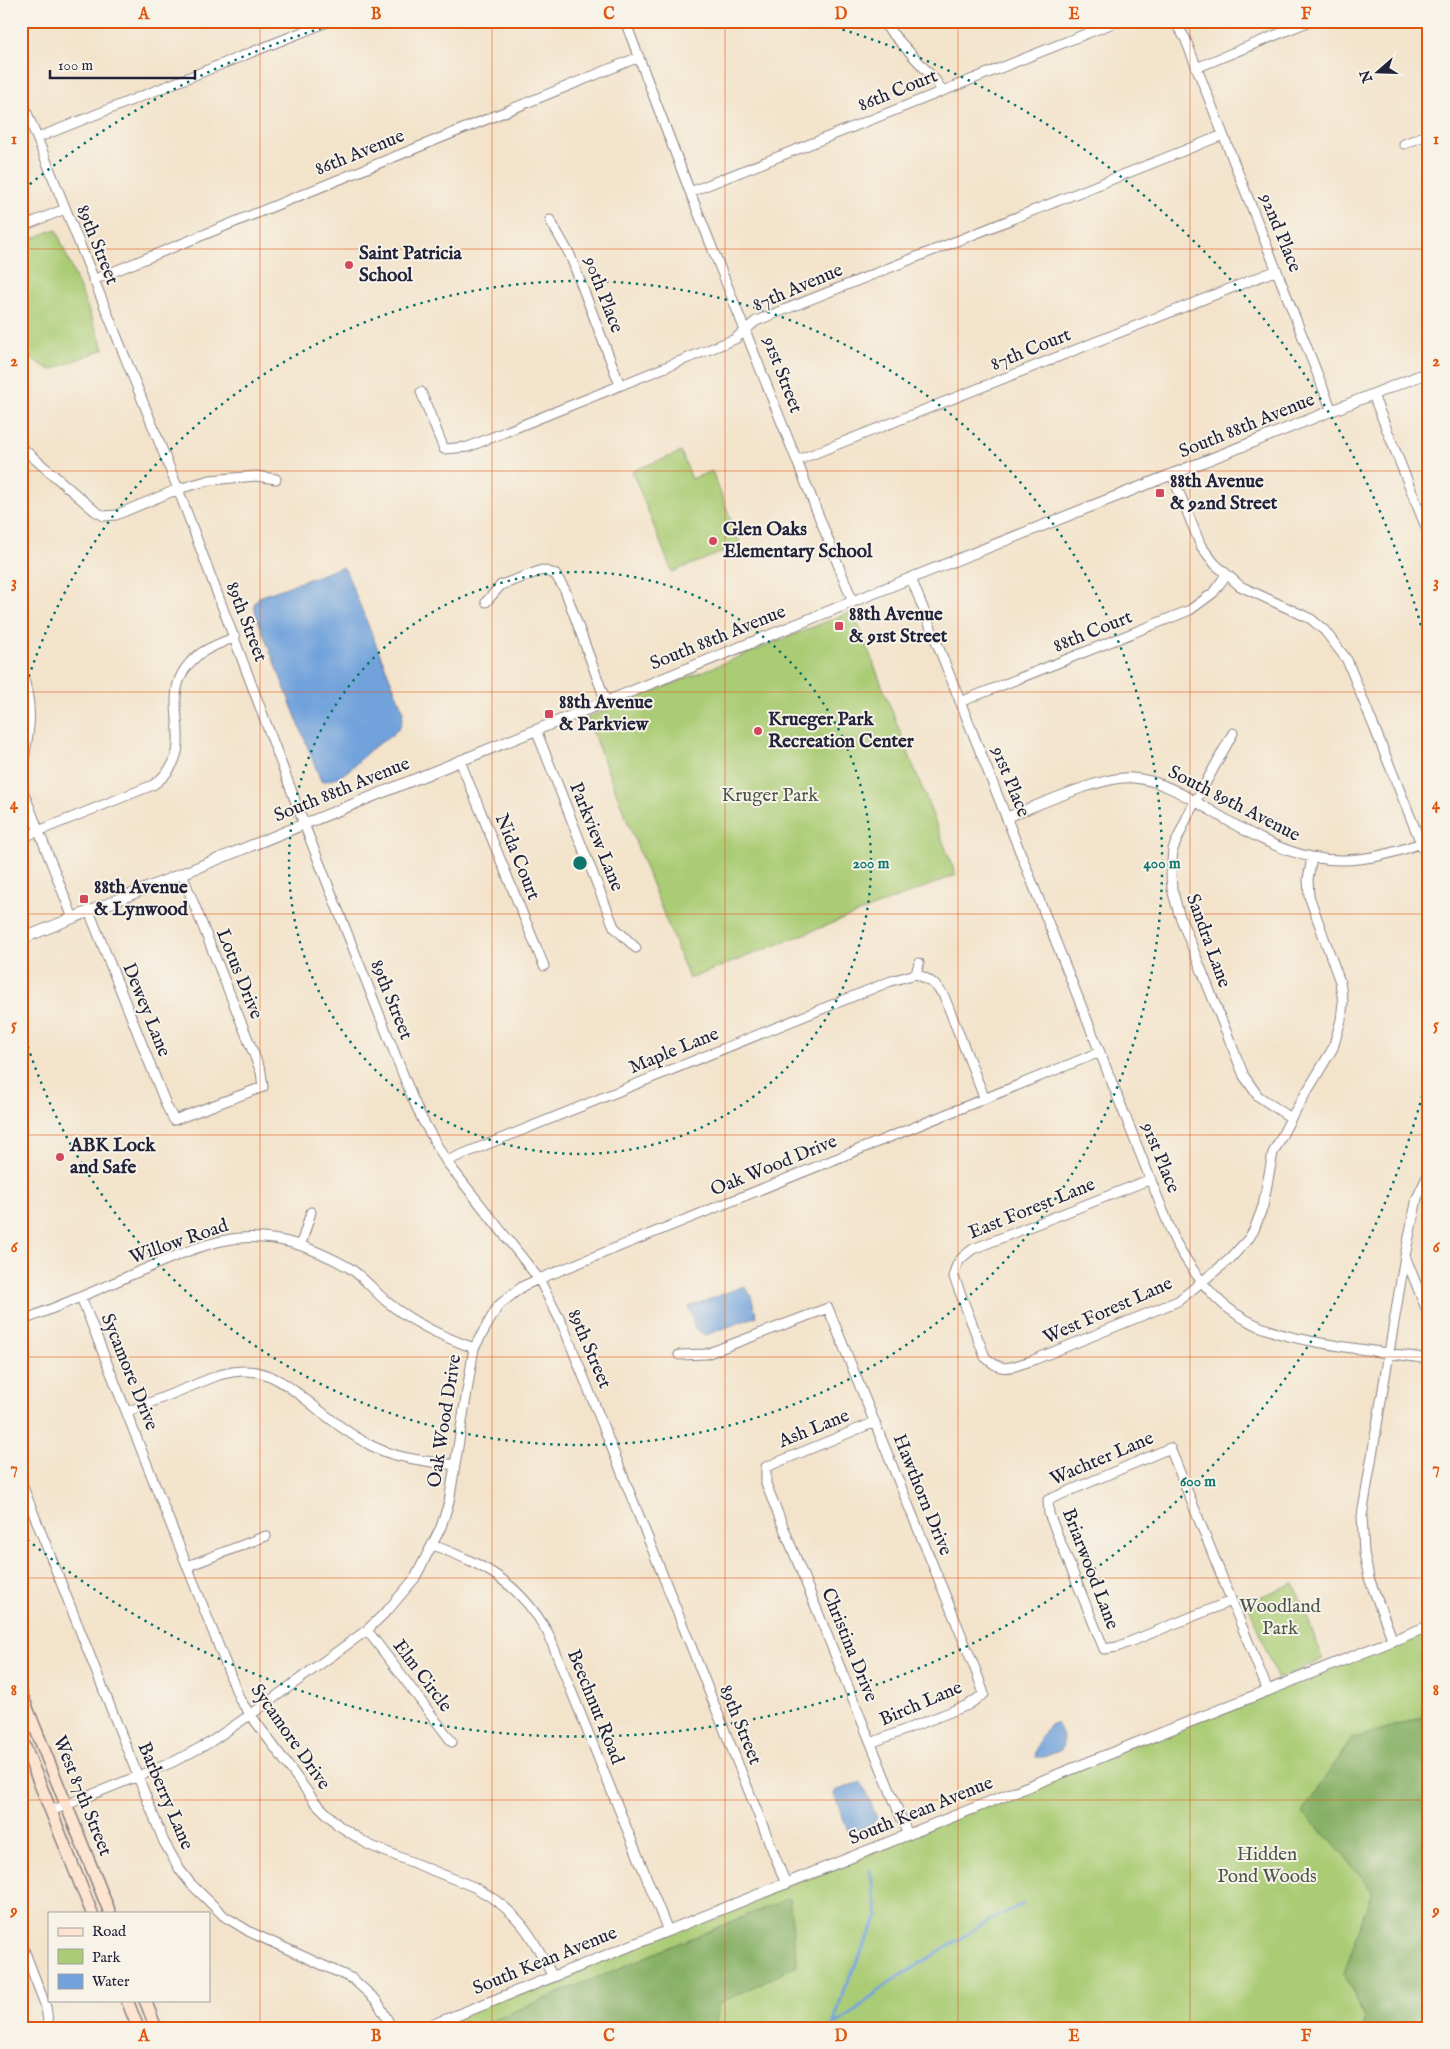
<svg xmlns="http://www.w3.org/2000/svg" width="1450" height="2049" font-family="'IM FELL English',serif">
  <rect width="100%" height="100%" fill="#f7f3e8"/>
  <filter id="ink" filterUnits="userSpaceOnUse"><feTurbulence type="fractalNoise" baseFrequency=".02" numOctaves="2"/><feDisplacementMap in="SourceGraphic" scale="10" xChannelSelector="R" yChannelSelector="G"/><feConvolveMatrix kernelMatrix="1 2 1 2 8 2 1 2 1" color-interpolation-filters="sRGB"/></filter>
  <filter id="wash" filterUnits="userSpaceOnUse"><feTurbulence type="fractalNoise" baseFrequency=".0096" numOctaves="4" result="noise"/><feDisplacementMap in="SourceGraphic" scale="20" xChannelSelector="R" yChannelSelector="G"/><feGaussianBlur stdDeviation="1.12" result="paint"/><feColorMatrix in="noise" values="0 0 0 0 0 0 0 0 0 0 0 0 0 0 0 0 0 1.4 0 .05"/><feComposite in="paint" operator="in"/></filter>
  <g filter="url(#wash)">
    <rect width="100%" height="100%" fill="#f3e3cb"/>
    <path fill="#aacc74" stroke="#667758" d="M 56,229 L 104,349 L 51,370 L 21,353 L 21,243 Z
      M 681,452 L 692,479 L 712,471 L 741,545 L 672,572 L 632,471 Z
      M 853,611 L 956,875 L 689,979 L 587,718 Z
      M 1294,1583 L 1323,1659 L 1283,1677 L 1277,1677 L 1247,1602 Z
      M 1429,1627 L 1429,2028 L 428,2028 Z"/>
    <path fill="#87b066" stroke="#546950" d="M 1429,1715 L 1429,2028 L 1364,2028 L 1365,2017 L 1344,1973 L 1372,1891 L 1329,1837 L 1302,1814 L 1322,1782 L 1352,1739 Z
      M 789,1898 L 797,1965 L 719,2004 L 715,2028 L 474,2028 Z"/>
    <path fill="#71a2db" stroke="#4a628b" d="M 342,567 L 345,569 L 403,710 C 403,717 402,724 398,729 C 391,738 378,743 370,750 C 356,763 341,782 321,781 L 256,615 L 254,604 L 259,597 Z
      M 744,1286 L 750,1294 L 757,1316 L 706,1335 L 695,1329 L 689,1307 Z
      M 1056,1723 C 1063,1730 1065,1741 1061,1750 L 1044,1757 L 1036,1757 C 1033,1747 1044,1733 1049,1725 Z
      M 861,1782 L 868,1795 L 877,1819 L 869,1826 L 849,1833 L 834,1795 L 835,1791 Z"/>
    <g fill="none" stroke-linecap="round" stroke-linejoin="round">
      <path stroke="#71a2db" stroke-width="3" d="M 833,2026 L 844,1989 L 878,1916 L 870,1870
        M 830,2028 L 852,2013 L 884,1986 L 988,1921 L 1023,1904"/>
    </g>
  </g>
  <g filter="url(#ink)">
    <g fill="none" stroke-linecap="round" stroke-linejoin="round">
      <g stroke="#8a8283" stroke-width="11">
        <path id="minor" d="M 625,21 L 690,192 L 853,602
          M 881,21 L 936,81 L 942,91
          M 1174,21 L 1185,38 L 1332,411
          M 1196,68 L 1310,21
          M 21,98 L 178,489 L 304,824 L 412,1097 L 422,1119 L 446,1161 L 539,1279 L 564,1328 L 786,1884
          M 37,138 L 330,21
          M 1404,144 L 1429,134
          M 690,192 L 1118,21
          M 550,220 L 570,255 L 620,385
          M 21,227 L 65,209
          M 93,280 L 639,57
          M 421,392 L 444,449 L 468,447 L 735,339 L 756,321 L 1223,135
          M 1373,395 L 1429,535
          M 21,447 L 95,511 L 104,516 L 116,515 L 178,489 L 210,480 L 256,476 L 276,479
          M 798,460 L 1277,270
          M 1172,475 L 1201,546 L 1215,564 L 1240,586 L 1311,619 L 1325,631 L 1347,660 L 1429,863
          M 911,578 L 1175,1241 C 1188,1264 1204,1288 1224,1305 C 1259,1334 1302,1340 1345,1347 C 1373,1351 1401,1355 1429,1359
          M 486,602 L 501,585 L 542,570 L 555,574 L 565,590 L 606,702
          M 21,669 C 27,687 31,706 29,726 C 27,748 20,769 23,791 L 73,918
          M 960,702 L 1190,610 L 1213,593 L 1226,575
          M 536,730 L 614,927 L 636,948
          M 1233,733 L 1189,813 L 1173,849 L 1171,875 L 1172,889 L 1179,914 L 1244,1076 L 1258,1096 L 1291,1118
          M 460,761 L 544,966
          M 1007,817 C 1037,806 1103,775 1133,778 C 1161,780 1186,796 1210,810 C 1287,857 1332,877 1421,843
          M 21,838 L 153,785 C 209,746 147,698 197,656 C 208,647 222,643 235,637
          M 89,911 L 167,1107 L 174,1120 L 263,1087 L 261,1072 L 182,874
          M 916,974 C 929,979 936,984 944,996 L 984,1097
          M 916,974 L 919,963
          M 446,1161 L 891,981 L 916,974
          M 1429,1173 L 1417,1198 L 1405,1256 L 1429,1316
          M 1151,1179 L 973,1249 C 962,1257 955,1262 954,1277 L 985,1357 C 1003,1374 1010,1367 1031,1361 L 1178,1301 L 1230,1259 L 1249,1238 L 1254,1230 L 1263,1206 L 1273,1153 L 1291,1118 L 1333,1048 L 1341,1020 L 1343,1002 L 1340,982 L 1309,896 L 1308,879 L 1312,858
          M 301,1244 L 311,1212
          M 81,1297 L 240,1700 L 250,1714 L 315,1802 L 338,1825 L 369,1845 L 474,1887 C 519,1911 531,1934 553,1977
          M 21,1321 C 59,1306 96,1291 133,1274 C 165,1261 205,1241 240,1238 C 280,1235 314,1248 348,1267 C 363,1276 374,1291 387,1302 C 413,1323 443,1337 474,1348
          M 679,1355 L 706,1354 L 828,1308 L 976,1671 L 984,1694 L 968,1705 L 871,1743
          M 127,1412 L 219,1375 C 233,1371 250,1369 264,1374 C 278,1378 289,1387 300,1395 C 323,1413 346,1433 372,1446 C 397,1459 427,1461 454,1465
          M 875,1422 L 766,1467 L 766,1484 L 908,1835
          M 21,1482 L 164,1842 L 180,1870 L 191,1884 L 224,1916 L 250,1932 L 353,1979 L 377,2001 L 392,2028
          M 433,1545 C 486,1566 518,1581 548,1633 L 668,1931
          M 188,1566 L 266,1536
          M 1231,1601 L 1117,1647 L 1104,1649 L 1049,1514 L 1048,1500 L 1170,1448 L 1268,1691
          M 367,1630 L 452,1742
          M 1393,1641 L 1369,1578 L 1364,1553 L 1362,1516 L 1405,1256
          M 51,1811 L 173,1762 L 209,1743 L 260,1708 L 367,1630 L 388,1610 L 415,1578 L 441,1527 L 449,1502 L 474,1348 L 498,1306 L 523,1286 L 539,1279 L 1100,1052
          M 21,1942 L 46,2007 L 49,2028"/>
      </g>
      <g stroke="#8a8283" stroke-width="12">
        <path id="tertiary" d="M 21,939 L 911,578 L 1429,372
          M 425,2028 L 1429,1626"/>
      </g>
      <g stroke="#8a8283" stroke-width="14">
        <path id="secondary" d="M 21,1693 L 110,1913
          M 21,1737 L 92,1913
          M 127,2000 L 138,2028
          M 145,2000 L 156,2028"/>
      </g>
      <use href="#minor" stroke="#fff" stroke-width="9"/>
      <use href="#tertiary" stroke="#fff" stroke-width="10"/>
      <use href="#secondary" stroke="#fde4d0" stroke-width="11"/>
    </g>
  </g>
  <path fill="none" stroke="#de560e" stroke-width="1" stroke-opacity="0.55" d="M 260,21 L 260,2028M 492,21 L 492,2028M 725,21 L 725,2028M 958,21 L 958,2028M 1190,21 L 1190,2028M 21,249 L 1429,249M 21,471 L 1429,471M 21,692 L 1429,692M 21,914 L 1429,914M 21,1135 L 1429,1135M 21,1357 L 1429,1357M 21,1578 L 1429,1578M 21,1800 L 1429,1800"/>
  <g fill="none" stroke="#0f766e" stroke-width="2.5" stroke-dasharray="2.5 5">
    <circle cx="580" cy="863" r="291"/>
    <path d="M22 698A582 582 0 1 1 22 1028"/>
    <path d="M1428 1074A874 874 0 0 1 24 1537M24 189A874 874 0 0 1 339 23M821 23A874 874 0 0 1 1428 652"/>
  </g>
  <g fill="#d1495b" stroke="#f7f3e8" stroke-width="2">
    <circle cx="349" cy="265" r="5"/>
    <rect x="1155" y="488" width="10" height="10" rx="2.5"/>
    <circle cx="713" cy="541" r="5"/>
    <rect x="834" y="621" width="10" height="10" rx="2.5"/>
    <rect x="544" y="709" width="10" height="10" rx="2.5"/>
    <circle cx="758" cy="731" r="5"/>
    <rect x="79" y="894" width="10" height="10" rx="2.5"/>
    <circle cx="60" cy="1157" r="5"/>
  </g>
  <g text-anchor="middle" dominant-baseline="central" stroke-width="4" stroke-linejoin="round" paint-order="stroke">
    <g font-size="19" fill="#22223b" stroke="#f7f3e8">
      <text transform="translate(898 91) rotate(-22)">86th Court</text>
      <text transform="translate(360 153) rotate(-22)">86th Avenue</text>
      <text transform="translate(1280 233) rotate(68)">92nd Place</text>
      <text transform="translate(97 245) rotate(68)">89th Street</text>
      <text transform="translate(798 288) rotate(-23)">87th Avenue</text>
      <text transform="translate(603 295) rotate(69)">90th Place</text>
      <text transform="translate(1031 350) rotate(-22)">87th Court</text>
      <text transform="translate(782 375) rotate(69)">91st Street</text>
      <text transform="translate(1247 426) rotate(-22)">South 88th Avenue</text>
      <text transform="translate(246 622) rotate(69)">89th Street</text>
      <text transform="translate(1093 632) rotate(-22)">88th Court</text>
      <text transform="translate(718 638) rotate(-22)">South 88th Avenue</text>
      <text transform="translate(1010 782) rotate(68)">91st Place</text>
      <text transform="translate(342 790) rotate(-22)">South 88th Avenue</text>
      <text transform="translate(1234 804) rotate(27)">South 89th Avenue</text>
      <text transform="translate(596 837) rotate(68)">Parkview Lane</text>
      <text transform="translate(517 857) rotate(68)">Nida Court</text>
      <text transform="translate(1208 941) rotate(70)">Sandra Lane</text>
      <text transform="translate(239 974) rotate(68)">Lotus Drive</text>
      <text transform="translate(391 1000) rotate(68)">89th Street</text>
      <text transform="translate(146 1010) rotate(68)">Dewey Lane</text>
      <text transform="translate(674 1051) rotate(-22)">Maple Lane</text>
      <text transform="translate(1160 1158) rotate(68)">91st Place</text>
      <text transform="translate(774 1166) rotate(-22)">Oak Wood Drive</text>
      <text transform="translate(1032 1209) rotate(-22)">East Forest Lane</text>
      <text transform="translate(179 1242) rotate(-19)">Willow Road</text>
      <text transform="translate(1108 1311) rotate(-24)">West Forest Lane</text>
      <text transform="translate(589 1349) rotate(67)">89th Street</text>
      <text transform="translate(129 1372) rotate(68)">Sycamore Drive</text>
      <text transform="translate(445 1421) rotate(-81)">Oak Wood Drive</text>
      <text transform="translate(814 1429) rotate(-22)">Ash Lane</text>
      <text transform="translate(1102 1459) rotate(-23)">Wachter Lane</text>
      <text transform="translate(922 1495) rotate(68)">Hawthorn Drive</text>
      <text transform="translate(1090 1569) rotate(69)">Briarwood Lane</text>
      <text transform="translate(849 1645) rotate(68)">Christina Drive</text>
      <text transform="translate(422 1676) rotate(53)">Elm Circle</text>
      <text transform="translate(921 1704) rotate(-23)">Birch Lane</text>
      <text transform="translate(595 1707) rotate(68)">Beechnut Road</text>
      <text transform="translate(740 1725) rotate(68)">89th Street</text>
      <text transform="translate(290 1737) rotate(55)">Sycamore Drive</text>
      <text transform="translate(82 1796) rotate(68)">West 87th Street</text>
      <text transform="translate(165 1796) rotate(67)">Barberry Lane</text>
      <text transform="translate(921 1811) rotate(-22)">South Kean Avenue</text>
      <text transform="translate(545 1961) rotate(-22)">South Kean Avenue</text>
    </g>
    <g font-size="19" font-weight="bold" fill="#22223b" stroke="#f7f3e8" text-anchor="start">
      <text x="359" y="254">Saint Patricia<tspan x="359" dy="22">School</tspan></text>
      <text x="1170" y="482">88th Avenue<tspan x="1170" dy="22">&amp; 92nd Street</tspan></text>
      <text x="723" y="530">Glen Oaks<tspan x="723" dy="22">Elementary School</tspan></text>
      <text x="849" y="615">88th Avenue<tspan x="849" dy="22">&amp; 91st Street</tspan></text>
      <text x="559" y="703">88th Avenue<tspan x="559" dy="22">&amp; Parkview</tspan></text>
      <text x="768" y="720">Krueger Park<tspan x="768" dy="22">Recreation Center</tspan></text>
      <text x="94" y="888">88th Avenue<tspan x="94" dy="22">&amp; Lynwood</tspan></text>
      <text x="70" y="1146">ABK Lock<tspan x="70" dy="22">and Safe</tspan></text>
    </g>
    <g font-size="19" fill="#4b554c" stroke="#f7f3e8">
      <text x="770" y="796">Kruger Park</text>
      <text x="1280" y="1607">Woodland<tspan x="1280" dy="22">Park</tspan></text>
      <text x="1267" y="1855">Hidden<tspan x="1267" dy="22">Pond Woods</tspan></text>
    </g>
  </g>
  <circle cx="580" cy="863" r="8" fill="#0f766e" stroke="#f7f3e8" stroke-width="2.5"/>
  <g font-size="15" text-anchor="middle" font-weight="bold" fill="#0f766e" stroke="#f7f3e8" stroke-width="4" stroke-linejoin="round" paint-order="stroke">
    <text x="871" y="868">200 m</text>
    <text x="1162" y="868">400 m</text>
    <text x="1198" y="1486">600 m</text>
  </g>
  <rect width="1450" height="2049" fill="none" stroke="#f7f3e8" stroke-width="55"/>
  <rect x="48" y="1912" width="162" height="90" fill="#f7f3e8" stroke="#a29fa3"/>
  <rect x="58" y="1928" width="25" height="8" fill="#fde4d0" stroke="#a29fa3"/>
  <text x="92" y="1936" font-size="15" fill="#22223b">Road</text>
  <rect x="58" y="1949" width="25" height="15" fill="#aacc74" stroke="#a29fa3"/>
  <text x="92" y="1962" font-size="15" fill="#22223b">Park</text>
  <rect x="58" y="1974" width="25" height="15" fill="#71a2db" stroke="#a29fa3"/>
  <text x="92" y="1986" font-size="15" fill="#22223b">Water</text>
  <g transform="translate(1378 72) rotate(250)" stroke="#f7f3e8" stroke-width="4" paint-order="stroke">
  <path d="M0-4L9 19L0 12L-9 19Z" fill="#22223b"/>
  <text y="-8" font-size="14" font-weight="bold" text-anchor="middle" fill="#22223b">N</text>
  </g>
  <path d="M50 70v8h145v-8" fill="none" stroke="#22223b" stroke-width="2.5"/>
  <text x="58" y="70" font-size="15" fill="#22223b" stroke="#f7f3e8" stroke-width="4" paint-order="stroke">100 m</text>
  <rect x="28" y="28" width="1394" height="1994" fill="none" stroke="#de560e" stroke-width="2"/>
  <g font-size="16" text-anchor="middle" font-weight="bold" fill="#de560e">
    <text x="144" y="19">A</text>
    <text x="376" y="19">B</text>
    <text x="609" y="19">C</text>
    <text x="841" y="19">D</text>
    <text x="1074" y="19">E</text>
    <text x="1306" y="19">F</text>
    <text x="14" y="144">1</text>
    <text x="1436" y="144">1</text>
    <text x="14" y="366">2</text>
    <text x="1436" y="366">2</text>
    <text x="14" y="587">3</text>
    <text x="1436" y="587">3</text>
    <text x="14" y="809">4</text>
    <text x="1436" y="809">4</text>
    <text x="14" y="1030">5</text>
    <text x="1436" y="1030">5</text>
    <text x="14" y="1252">6</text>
    <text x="1436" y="1252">6</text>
    <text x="14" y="1473">7</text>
    <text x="1436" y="1473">7</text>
    <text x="14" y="1695">8</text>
    <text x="1436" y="1695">8</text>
    <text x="14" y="1916">9</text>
    <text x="1436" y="1916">9</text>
    <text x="144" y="2041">A</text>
    <text x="376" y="2041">B</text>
    <text x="609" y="2041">C</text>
    <text x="841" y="2041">D</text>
    <text x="1074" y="2041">E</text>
    <text x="1306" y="2041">F</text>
  </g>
</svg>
